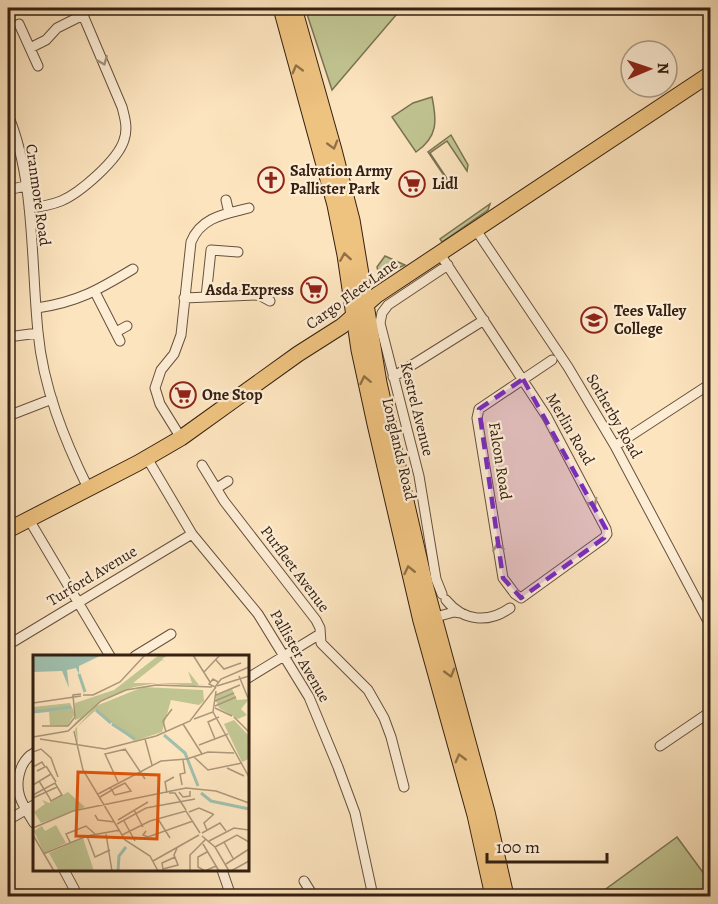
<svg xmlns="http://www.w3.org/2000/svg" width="718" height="904" font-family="Alegreya,serif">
  <rect width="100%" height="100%" fill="#fce4be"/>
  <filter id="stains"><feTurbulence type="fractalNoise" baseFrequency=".00333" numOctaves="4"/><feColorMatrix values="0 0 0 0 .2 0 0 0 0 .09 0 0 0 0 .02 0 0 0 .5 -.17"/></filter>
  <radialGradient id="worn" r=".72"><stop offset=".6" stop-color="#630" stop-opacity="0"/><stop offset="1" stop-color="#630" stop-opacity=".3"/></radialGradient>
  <path fill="#c0c491" stroke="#7a7252" stroke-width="1.5" d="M 305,8 L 402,8 L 332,90 Z
    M 432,97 C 437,121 438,137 416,152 L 392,117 L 413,103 Z
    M 451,135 L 468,165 L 467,171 L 447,141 L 430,153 L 450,183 L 455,180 L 455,183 L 451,186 L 428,152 Z
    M 490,204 L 488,210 L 442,242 L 440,239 Z
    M 385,256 L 405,265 L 379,276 L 377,267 Z
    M 677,837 L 710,882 L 710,896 L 600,896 L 599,894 Z"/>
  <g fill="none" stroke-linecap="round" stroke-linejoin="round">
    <g stroke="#67513d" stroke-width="11">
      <path id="minor" d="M 19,24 L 38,66
        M 30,48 L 46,40 L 57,28 L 83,15
        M 8,115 C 35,178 31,264 38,332 C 43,387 64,439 88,488
        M 8,190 L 25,186
        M 226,200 L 229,213
        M 29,208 C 39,207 51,205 61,201 C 80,193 118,160 124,140 C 128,129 125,118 122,107 L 80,8
        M 476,230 L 568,367 L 615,446 L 710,625
        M 440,254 L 547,417 L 606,529 L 607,534 L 604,538 L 521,598 L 515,594 L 503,578 L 477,418 L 479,409 L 552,360
        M 95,292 L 120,341
        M 206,297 L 211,250 L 238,252
        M 184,298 L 259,295 L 270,301
        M 37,308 C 78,302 98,290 133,269
        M 116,332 L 127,326
        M 8,337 L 38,333
        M 393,377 L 484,320
        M 8,416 L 52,399
        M 181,438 L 160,404 L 155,388 L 161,370 L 174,354 L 181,335 L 191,242 C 201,217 225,214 249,208
        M 615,446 L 710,384
        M 147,458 L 192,534 L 258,614 L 309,697 L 338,767 L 355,813 L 373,896
        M 202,465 L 224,501 L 316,620 L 320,628 L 321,643 L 368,690 L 384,718 L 391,737 L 404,787
        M 217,488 L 228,481
        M 28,518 L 110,656
        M 442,594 L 436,579 L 419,476 L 380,323 L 382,313 L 388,305 L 448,265
        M 446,600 C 464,622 489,623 510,608
        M 432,618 L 454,612 L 461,613
        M 8,645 L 192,534
        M 135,656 L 171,634
        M 248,678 L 320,634
        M 660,746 L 710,712
        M 34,753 C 28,756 25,760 22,766 C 12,790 22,804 34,823
        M 8,820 L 34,805
        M 64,870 L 78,896
        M 222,870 L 231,896
        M 304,881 L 312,894"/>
    </g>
    <g stroke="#352012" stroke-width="17">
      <path id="primary" d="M 281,8 L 335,205 L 345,255 L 359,350 L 375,424 L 421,621 L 475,815 L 493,896
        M 294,8 L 334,150 L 352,220 L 379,383 L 425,584 L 487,812 L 506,896
        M 8,530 L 138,463 L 181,438 L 298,354 L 342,326 L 377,295 L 710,74"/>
    </g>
    <use href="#minor" stroke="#fdedd5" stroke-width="9"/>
    <use href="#primary" stroke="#eec27f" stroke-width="15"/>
  </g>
  <defs><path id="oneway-chevron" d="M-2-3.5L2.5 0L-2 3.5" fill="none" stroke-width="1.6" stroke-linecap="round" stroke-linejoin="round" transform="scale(1.5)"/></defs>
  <g stroke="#a3917d">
    <use href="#oneway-chevron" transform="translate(103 61) rotate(68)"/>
    <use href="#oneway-chevron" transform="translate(593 503) rotate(62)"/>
    <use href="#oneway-chevron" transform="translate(498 547) rotate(-99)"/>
  </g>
  <g stroke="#927148">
    <use href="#oneway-chevron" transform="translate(297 69) rotate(-105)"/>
    <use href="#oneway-chevron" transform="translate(333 145) rotate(74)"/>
    <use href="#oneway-chevron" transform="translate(345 257) rotate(-99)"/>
    <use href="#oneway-chevron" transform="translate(365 380) rotate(-102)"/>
    <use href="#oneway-chevron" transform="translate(409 570) rotate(-103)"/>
    <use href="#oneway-chevron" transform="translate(450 673) rotate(74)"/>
    <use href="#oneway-chevron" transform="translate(460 758) rotate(-105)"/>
  </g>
  <path fill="#7b2cbf" fill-opacity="0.2" stroke="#7b2cbf" stroke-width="4.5" stroke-dasharray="12 8" stroke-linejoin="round" d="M 523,379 L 606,529 L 604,538 L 521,598 L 503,578 L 479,409 Z"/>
  <defs>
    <g id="church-ring" transform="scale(1.35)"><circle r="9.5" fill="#fdedd5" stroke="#8f2418" stroke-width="1.5"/><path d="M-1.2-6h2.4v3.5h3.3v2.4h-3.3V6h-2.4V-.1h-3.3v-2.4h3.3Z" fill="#8f2418"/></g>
    <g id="supermarket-ring" transform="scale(1.35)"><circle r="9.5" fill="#fdedd5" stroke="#8f2418" stroke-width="1.5"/><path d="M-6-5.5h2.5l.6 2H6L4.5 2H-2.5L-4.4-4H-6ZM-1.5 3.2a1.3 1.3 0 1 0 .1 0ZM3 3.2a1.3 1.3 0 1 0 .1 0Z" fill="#8f2418"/></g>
    <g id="school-ring" transform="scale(1.35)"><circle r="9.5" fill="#fdedd5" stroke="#8f2418" stroke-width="1.5"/><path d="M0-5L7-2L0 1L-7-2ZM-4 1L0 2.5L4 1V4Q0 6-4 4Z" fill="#8f2418"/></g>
  </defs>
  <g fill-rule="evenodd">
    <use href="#church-ring" x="271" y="180"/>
    <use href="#supermarket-ring" x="412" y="184"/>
    <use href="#supermarket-ring" x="314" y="290"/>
    <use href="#school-ring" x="594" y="320"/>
    <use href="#supermarket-ring" x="183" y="395"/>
  </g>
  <g text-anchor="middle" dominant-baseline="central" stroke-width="4.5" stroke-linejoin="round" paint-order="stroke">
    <g font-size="16" font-weight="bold" fill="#352012" stroke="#fdedd5" text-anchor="start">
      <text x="290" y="171">Salvation Army<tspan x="290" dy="18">Pallister Park</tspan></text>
      <text x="432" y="184">Lidl</text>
      <text x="294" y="290" text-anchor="end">Asda Express</text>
      <text x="614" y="311">Tees Valley<tspan x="614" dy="18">College</tspan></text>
      <text x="202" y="395">One Stop</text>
    </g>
    <g font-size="16" fill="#352012" stroke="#fdedd5">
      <text transform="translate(38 195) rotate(82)">Cranmore Road</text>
      <text transform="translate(352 294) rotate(-36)">Cargo Fleet Lane</text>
      <text transform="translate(417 409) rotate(76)">Kestrel Avenue</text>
      <text transform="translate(614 416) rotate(60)">Sotherby Road</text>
      <text transform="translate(570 429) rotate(60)">Merlin Road</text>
      <text transform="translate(399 449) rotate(77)">Longlands Road</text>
      <text transform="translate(500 461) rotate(81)">Falcon Road</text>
      <text transform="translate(295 569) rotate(53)">Purfleet Avenue</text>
      <text transform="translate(92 576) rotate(-31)">Turford Avenue</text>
      <text transform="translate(300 656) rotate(60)">Pallister Avenue</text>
    </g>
  </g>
  <g transform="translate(33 655)">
    <rect width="216" height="216" fill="#fce4be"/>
    <path d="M 126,0 L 135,0 L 129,4 L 132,7 L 129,5 L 100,28 L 159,28 L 155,16 L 166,30 L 175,29 L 161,31 L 124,28 L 101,32 L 68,45 L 44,68 L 40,70 L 47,63 L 42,65 L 42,48 L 81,35 ZM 110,32 L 170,35 L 171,46 L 166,50 L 138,45 L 129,77 L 101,86 L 63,55 L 44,72 L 45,90 L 42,74 L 63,51 ZM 199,34 L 204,45 L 216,44 L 208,54 L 214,60 L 205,64 L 186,53 L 183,46 L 183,40 ZM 37,48 L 42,59 L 34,71 L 17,70 L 16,57 L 0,58 L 0,52 ZM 201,65 L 216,81 L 216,104 L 209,107 L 191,69 ZM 35,137 L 52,152 L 8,168 L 1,157 L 12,149 L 9,145 L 16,148 ZM 23,170 L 33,188 L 11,198 L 1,176 L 9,171 L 12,176 ZM 50,183 L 61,216 L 26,216 L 16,198 Z" fill="#c0c491"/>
    <path d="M 0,0 L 69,0 L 46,11 L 46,19 L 43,13 L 34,15 L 36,33 L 29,16 L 0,17 Z" fill="#a0bfad"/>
    <path fill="none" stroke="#a0bfad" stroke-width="3" d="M 46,19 L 52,37M 63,55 L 78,68M 0,57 L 38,52M 79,69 L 102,84M 131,80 L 152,98 L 165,131M 168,138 L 178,146 L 216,154M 85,216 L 86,201 L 93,192"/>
    <path fill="none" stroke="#ac9679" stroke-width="1.5" d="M 160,0 L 177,27M 183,5 L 191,14 L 208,8M 171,17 L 187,0M 206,21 L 215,43M 185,27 L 180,24 L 176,29 L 182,32 L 188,24 L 216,12M 184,31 L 216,21M 50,40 L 60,40 L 87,27 L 112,0M 183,40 L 207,30M 182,46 L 201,38M 0,48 L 48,41M 182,51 L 203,42M 182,53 L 199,61M 180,57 L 216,122M 201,62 L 216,77M 161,64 L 180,57 L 183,36M 150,69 L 169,99M 9,71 L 35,71M 35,71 L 42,62 L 40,40 L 48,39M 41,76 L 50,115 L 92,185 L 117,201 L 125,216M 133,77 L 130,66 L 139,54M 0,82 L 35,76 L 68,46 L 93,35 L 123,30 L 179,32M 7,84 L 72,94 L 123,81 L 157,66 L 183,32M 112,84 L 119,110M 182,84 L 175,67 L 186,62M 166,90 L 195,79M 92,94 L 112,124M 0,97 L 8,94 L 18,103 L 25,122M 161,102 L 175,115 L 209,108M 13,111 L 23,127M 0,112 L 9,107 L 12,112 L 4,116M 194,113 L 211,121M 85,127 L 72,99 L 93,94M 0,130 L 18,119M 149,130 L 147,119 L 152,118 L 150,105M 146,137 L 150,142 L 157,141 L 157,136M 134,138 L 132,127 L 141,122M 136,138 L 142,138 L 153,155M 65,139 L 128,106 L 154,104 L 175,97 L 201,98M 0,140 L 22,128 L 29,140 L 18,146 L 16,142 L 6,126M 67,142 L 79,135 L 82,133 L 92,128 L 98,136 L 82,140 L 81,139 L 79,135 L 77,133M 0,143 L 24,132M 101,155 L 110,172M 156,157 L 166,153 L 180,159M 62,160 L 65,165 L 82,167M 125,164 L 137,183M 85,165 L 115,147M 91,166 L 102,186M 84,169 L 113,153 L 162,144M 0,173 L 40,156 L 153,133 L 183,136 L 216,148M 174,175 L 171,168 L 181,159M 113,176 L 110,180 L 115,182 L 160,166M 169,178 L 187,168 L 193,176M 73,179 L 79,216M 0,180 L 21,216M 89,180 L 117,166 L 153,156 L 167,178M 54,181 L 62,202 L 77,195M 169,181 L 182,192 L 196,216M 176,186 L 201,173 L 216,175M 37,187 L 33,179 L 53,171 L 62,179M 191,187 L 201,205M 170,189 L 186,216M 182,192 L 204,180 L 216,187M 174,197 L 165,202 L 165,212 L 172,216 L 183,211M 10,199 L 54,181 L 87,175M 142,202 L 129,208 L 130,214 L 145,210 L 141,200 L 144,193M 120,206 L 166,180M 193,209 L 216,194M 157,216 L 157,200 L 173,184M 198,216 L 216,206"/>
    <path fill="#df560c" fill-opacity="0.15" stroke="#df560c" stroke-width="3" d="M 45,117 L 126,120 L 124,184 L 43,181 Z"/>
    <rect width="216" height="216" fill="none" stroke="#352012" stroke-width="3"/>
  </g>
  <rect width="718" height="904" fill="none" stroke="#fce4be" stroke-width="30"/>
  <rect x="9" y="9" width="700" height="886" fill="none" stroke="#352012" stroke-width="3"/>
  <rect x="15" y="15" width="688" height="874" fill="none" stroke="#352012" stroke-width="1.5"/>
  <g transform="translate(649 69) rotate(88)"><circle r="28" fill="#fdedd5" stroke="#ad9b87" stroke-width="1.5"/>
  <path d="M0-4.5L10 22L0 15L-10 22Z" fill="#8f2418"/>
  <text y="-9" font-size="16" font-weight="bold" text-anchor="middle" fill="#352012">N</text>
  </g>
  <path d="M487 853v9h120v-9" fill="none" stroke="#352012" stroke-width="3"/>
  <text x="496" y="853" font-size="18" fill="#352012" stroke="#fdedd5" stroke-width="4.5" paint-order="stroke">100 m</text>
  <rect width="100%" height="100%" filter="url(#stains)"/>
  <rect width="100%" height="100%" fill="url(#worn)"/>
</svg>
